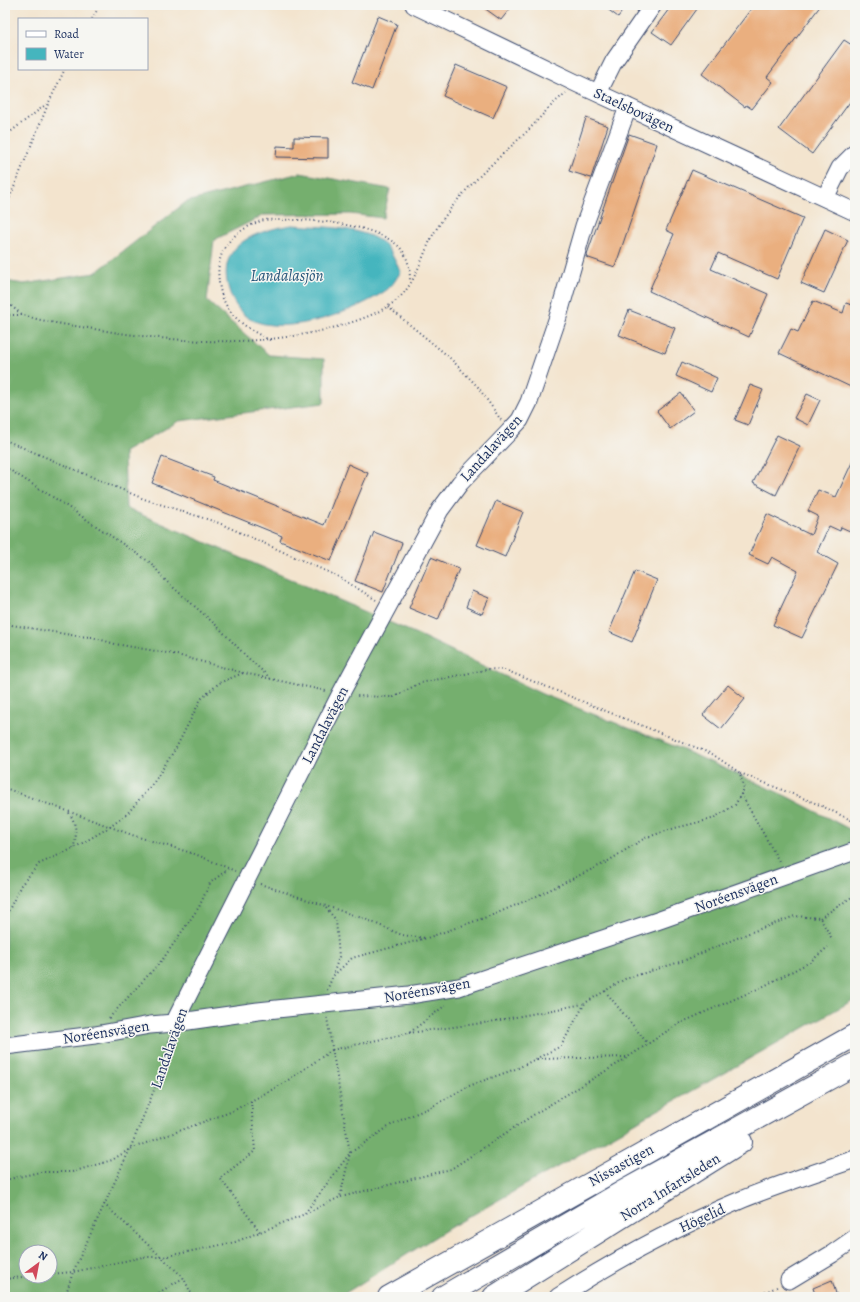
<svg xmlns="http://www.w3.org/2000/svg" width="860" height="1302" font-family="Alegreya,serif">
  <rect width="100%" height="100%" fill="#f6f6f2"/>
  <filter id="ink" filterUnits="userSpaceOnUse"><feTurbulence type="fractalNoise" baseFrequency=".025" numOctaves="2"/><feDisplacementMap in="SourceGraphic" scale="8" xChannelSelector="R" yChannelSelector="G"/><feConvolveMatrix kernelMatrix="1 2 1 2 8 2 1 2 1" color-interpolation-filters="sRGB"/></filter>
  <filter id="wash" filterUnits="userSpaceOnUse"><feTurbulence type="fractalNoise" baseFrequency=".012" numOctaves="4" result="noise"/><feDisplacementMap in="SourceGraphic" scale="16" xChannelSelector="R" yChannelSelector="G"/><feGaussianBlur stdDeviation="0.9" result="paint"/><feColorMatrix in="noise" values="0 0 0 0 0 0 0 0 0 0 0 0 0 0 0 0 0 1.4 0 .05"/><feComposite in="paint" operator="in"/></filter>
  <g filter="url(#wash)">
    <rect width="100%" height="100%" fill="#f3e4ce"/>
    <path fill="#74af6e" stroke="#486f66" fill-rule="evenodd" d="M 300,173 L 390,189 L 383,218 L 350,214 L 264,215 L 214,240 L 207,301 L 269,355 L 324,359 L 324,403 L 179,421 L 124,452 L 126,508 L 419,635 L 542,694 L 679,748 L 786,796 L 855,832 L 855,999 L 451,1227 L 339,1297 L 5,1297 L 5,281 L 24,284 L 95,273 L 186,202 ZM 26,1252 L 50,1252 L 50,1276 L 26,1276 Z"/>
    <path fill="#45b5be" stroke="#30728e" d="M 292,225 C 318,227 365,226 385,245 C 392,252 396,264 401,272 C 397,277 393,285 388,289 C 358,311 285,338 250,319 C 240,314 232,301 229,290 C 215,244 256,231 292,225 Z"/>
    <g id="blocks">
      <path fill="#eaaf7f" d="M 480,5 L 513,5 L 501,20 Z
        M 602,5 L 627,5 L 618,17 Z
        M 672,5 L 700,5 L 671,45 L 652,32 Z
        M 754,5 L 821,5 L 767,77 L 773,82 L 752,109 L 746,105 L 745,107 L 702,74 Z
        M 378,16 L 397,24 L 372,90 L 352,82 Z
        M 844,40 L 855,47 L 855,95 L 812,154 L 779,129 Z
        M 456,65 L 507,87 L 493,118 L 443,96 Z
        M 586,118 L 608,126 L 591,178 L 569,171 Z
        M 629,134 L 657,144 L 615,267 L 586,257 Z
        M 294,137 L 328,138 L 328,158 L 276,157 L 277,146 L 294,147 Z
        M 692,170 L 803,218 L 777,279 L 718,253 L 711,269 L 768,294 L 749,337 L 649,291 L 674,234 L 666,230 Z
        M 825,229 L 848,240 L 824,293 L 801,283 Z
        M 813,301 L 843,313 L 846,303 L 855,306 L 855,389 L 779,353 L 791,329 L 798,332 Z
        M 629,310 L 675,328 L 665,353 L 619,335 Z
        M 682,362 L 717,378 L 711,392 L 676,376 Z
        M 750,385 L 763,390 L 748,425 L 735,420 Z
        M 681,393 L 694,411 L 670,429 L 657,411 Z
        M 807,394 L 820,400 L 808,425 L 794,418 Z
        M 777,435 L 800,446 L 776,495 L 753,483 Z
        M 855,456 L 855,526 L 852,532 L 841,527 L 840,531 L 829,526 L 817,552 L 838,564 L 802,638 L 773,625 L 798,571 L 772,557 L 768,564 L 749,555 L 767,514 L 811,535 L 818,516 L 808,511 L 818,490 L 836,497 Z
        M 162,457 L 214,477 L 213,480 L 324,525 L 348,464 L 368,473 L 331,561 L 280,541 L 282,536 L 152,483 Z
        M 496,501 L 523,512 L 505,557 L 477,545 Z
        M 374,532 L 402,543 L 383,592 L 355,581 Z
        M 431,557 L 459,569 L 438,620 L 409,608 Z
        M 635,571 L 657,580 L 632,642 L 609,632 Z
        M 472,591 L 489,598 L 482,614 L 466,607 Z
        M 728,685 L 745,699 L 721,729 L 703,715 Z
        M 832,1280 L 837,1297 L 816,1297 L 813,1288 Z"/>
    </g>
  </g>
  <g filter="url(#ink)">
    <use href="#blocks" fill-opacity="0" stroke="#3b4a6f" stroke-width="1"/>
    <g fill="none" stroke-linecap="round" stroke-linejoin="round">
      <g stroke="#3b4a6f" stroke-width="19">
        <path id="minor" d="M 414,5 L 578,84 L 855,212
          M 598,93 L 614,61 L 653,5
          M 825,198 L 840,168 L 855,153
          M 174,1023 L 340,695 L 440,510 L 460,483 L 509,432 L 520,420 L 529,402 L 558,317 L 584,226 L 628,107
          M 5,1046 L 95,1035 L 150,1025 L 174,1023 L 258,1011 L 409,995 L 459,987 L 657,921 L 855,851
          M 789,1280 L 832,1254 L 855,1238
          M 558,1297 C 617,1259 678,1226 743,1199 C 780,1184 818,1172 855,1159"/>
      </g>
      <g stroke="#3b4a6f" stroke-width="24">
        <path id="highway" d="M 389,1297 L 855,1035
          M 443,1297 L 621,1193 L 855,1064
          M 494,1297 L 741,1142"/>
      </g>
      <path stroke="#3b4a6f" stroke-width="2" stroke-dasharray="1 3" stroke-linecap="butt" d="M 92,19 L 100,5
        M 5,136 L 48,103
        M 5,209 L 49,102 L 65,69
        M 5,301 C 11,305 17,312 24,315 C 46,323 71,325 94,329 C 177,343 261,349 343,325 C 363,319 382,312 398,299 C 419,280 423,248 439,225 C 461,191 491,165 520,138 C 537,123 546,108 566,93
        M 388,307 L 448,356 L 478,387 L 501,420
        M 5,315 L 22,315
        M 270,340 C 245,328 222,313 219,282 C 215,251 231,232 261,221 C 266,219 273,220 279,220 C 311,219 369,223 396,244 C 408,253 410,268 410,282
        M 5,440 L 144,499 L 219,523 L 339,577 L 376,600
        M 5,467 L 59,501 L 151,563 L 166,581 L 217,626 L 246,656 L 270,678
        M 5,621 L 12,625 L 77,636 L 92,637 L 115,644 L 173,654 L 244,673 L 326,691
        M 740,773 L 820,805 L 855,822
        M 5,788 L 135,836 L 195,854 L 235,871
        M 741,794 L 780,863
        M 69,813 C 76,822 78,836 73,848
        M 260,884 L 365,919 L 402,935 L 425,938
        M 326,908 L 336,920 L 339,957 L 333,975
        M 5,918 L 21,885 L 39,864 L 72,849 L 110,827 L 127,814 L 154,782 L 176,748 L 201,699 L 219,683 L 243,673
        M 820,918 L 855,895
        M 327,990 L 333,976 L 352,958 L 427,938 L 495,914 L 539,895 L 605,863 L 645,838 L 675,828 L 712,819 L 735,805 L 744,789 L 740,773 L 712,754 L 505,670 L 490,669 L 420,683 L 394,697 L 355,696
        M 605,991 L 648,1044
        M 109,1018 L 163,959 L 199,907 L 210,883 L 228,869
        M 409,1033 L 490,1022 L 583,1004
        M 332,1050 L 409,1033 L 447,1004
        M 537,1059 L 627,1057
        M 251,1101 L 255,1151 L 220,1178 L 260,1232
        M 5,1180 L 40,1172 L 72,1172 L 112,1160 L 130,1149 L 233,1111 L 284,1083 L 332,1050
        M 341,1197 L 451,1169 L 541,1110 L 619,1063 L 678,1024 L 762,987 L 810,962 L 828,947
        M 104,1204 L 183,1277 L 193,1297
        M 305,1213 L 350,1153 L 394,1123 L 431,1107 L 469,1086 L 518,1068 L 561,1046 L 585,1003 L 625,979 L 683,961 L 749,933 L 795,916 L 820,918 L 832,939
        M 50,1274 L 73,1272 L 143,1257 L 163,1257 L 235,1242 L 305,1214 L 340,1197 L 350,1153 L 327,1018
        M 5,1279 L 31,1276
        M 65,1297 L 73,1272 L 130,1149 L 159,1078 L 170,1037
        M 152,1297 L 183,1278
        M 539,1297 L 544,1294
        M 754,1297 L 777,1287"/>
      <use href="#minor" stroke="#fff" stroke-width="17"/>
      <use href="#highway" stroke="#fff" stroke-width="22"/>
    </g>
  </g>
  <g text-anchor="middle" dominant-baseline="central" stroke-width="3" stroke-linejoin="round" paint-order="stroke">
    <g font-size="15" fill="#1b2f5e" stroke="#f6f6f2">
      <text transform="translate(634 110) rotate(25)">Staelsbovägen</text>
      <text transform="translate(491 448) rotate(-48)">Landalavägen</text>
      <text transform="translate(325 725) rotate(-63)">Landalavägen</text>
      <text transform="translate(736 893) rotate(-20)">Noréensvägen</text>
      <text transform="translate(427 990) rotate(-10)">Noréensvägen</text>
      <text transform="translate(106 1032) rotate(-9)">Noréensvägen</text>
      <text transform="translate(169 1048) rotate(-71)">Landalavägen</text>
      <text transform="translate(621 1165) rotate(-29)">Nissastigen</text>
      <text transform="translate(670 1187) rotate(-32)">Norra Infartsleden</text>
      <text transform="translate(702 1218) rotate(-25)">Högelid</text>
    </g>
    <g font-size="16" font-style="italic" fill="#28577b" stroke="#f6f6f2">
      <text x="287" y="276">Landalasjön</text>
    </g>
  </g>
  <rect width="860" height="1302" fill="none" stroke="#f6f6f2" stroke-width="20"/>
  <rect x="18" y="18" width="130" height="52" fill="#f6f6f2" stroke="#9ea6b7"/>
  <rect x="26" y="31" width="20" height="6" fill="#ffffff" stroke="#9ea6b7"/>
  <text x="54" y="38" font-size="12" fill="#1b2f5e">Road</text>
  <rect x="26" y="48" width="20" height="12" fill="#45b5be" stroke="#9ea6b7"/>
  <text x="54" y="58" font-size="12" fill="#1b2f5e">Water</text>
  <g transform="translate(38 1264) rotate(32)"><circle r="19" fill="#f6f6f2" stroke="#9ea6b7"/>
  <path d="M0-3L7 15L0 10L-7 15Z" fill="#d1495b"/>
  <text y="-6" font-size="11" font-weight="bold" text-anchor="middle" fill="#1b2f5e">N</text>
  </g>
</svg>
